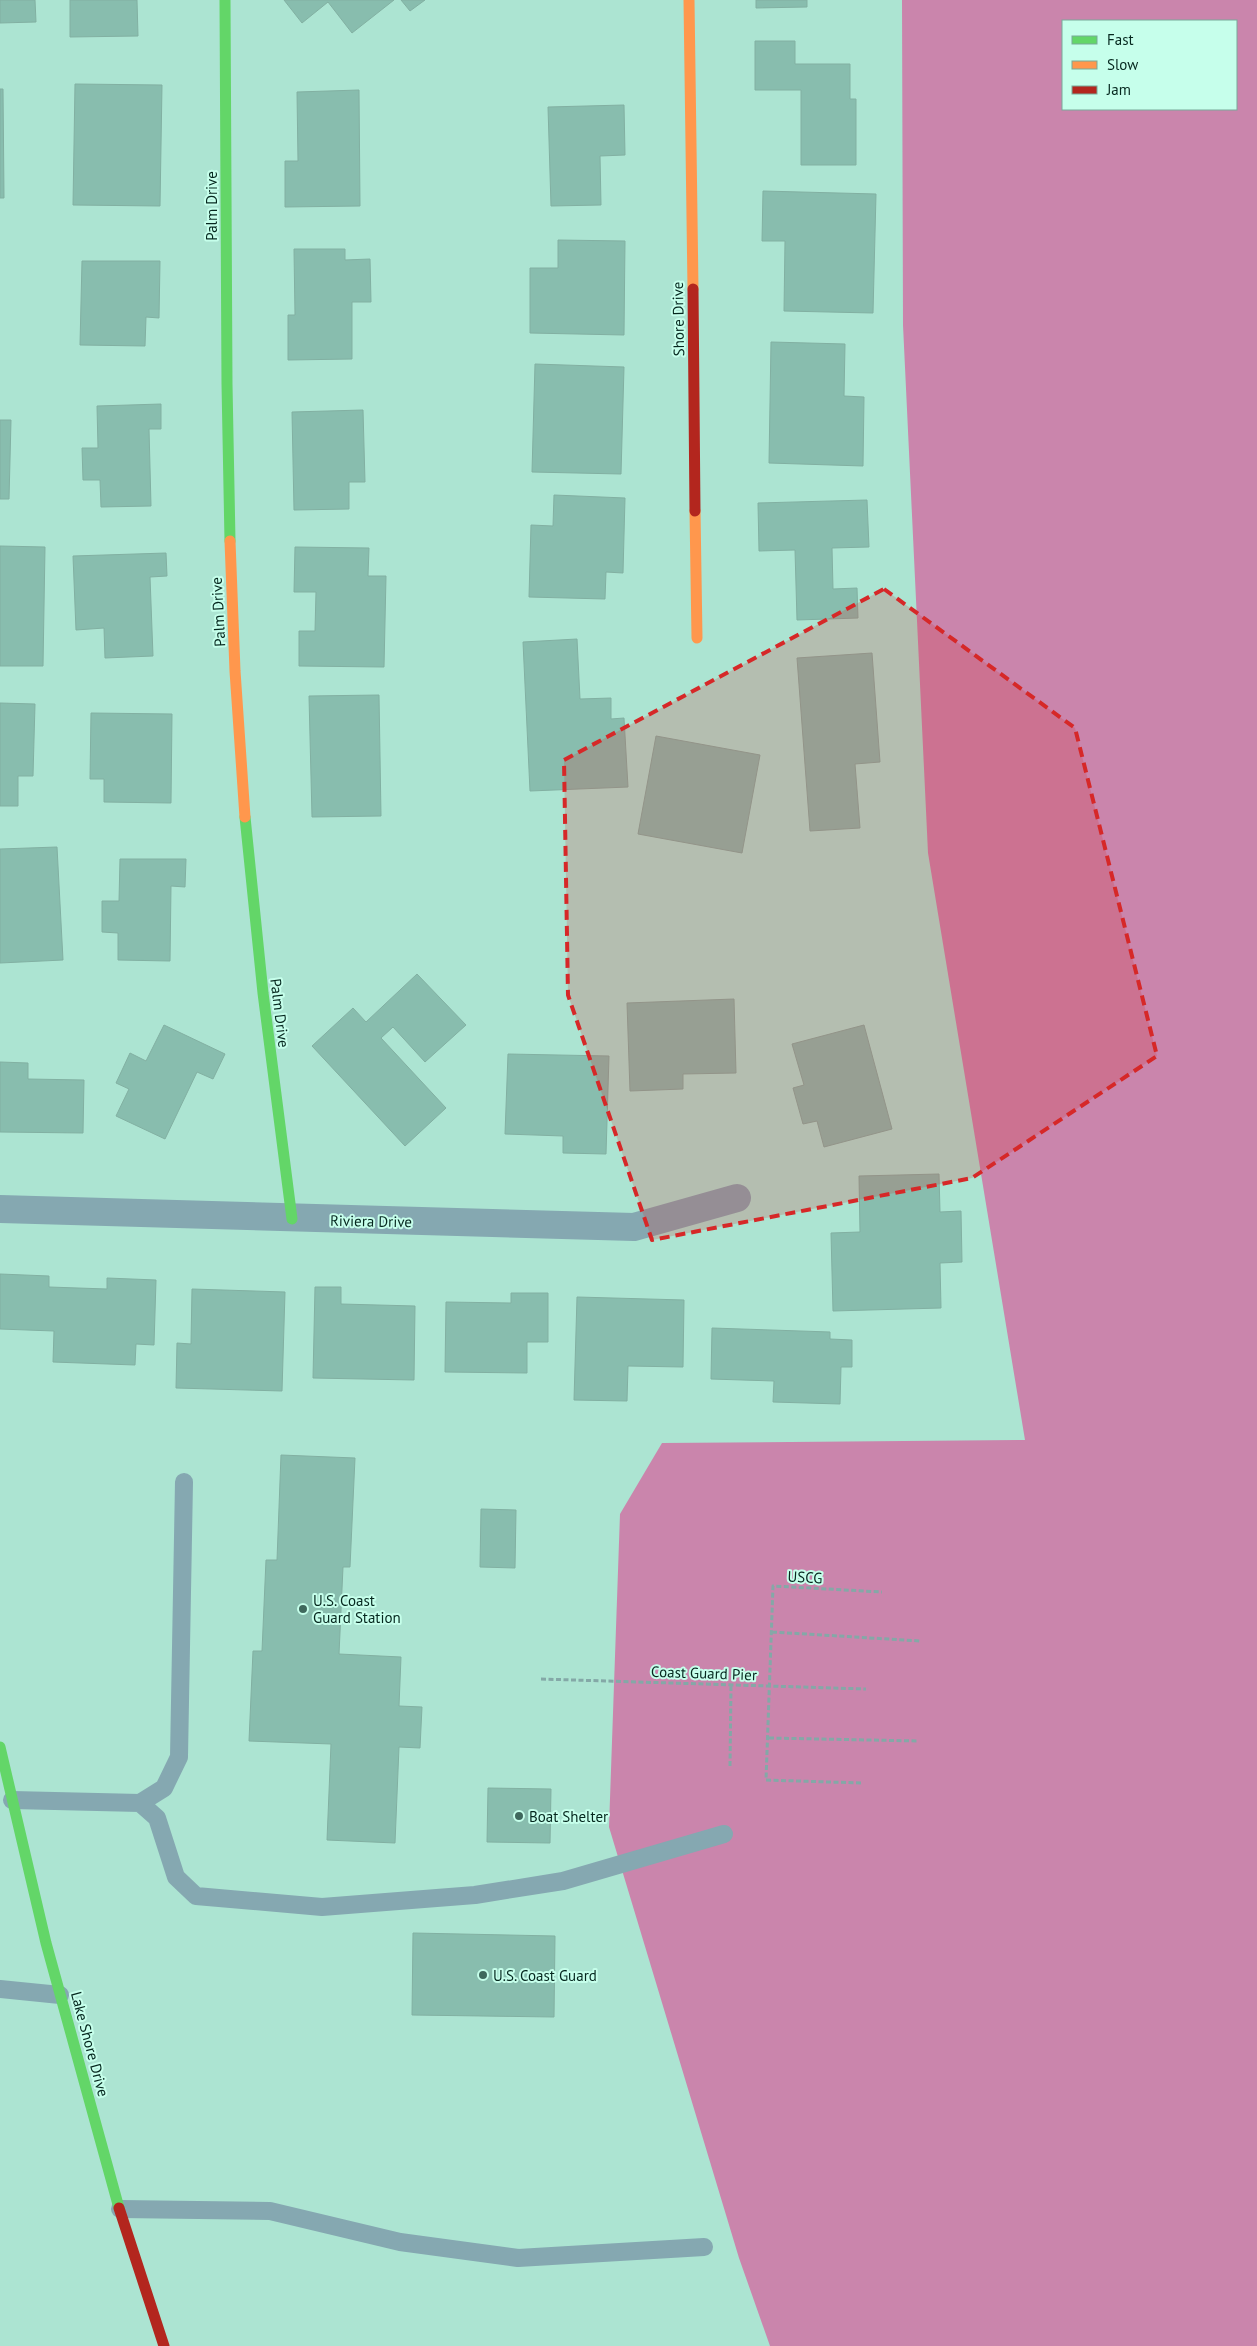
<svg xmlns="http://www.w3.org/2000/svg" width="1257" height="2346" font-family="'PT Sans',sans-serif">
  <rect width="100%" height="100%" fill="#ace4d2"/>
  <path fill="#ca85ac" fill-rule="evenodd" d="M 902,0 L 1257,0 L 1257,2346 L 770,2346 L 739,2258 L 609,1827 L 620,1514 L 662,1443 L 1025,1440 L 928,853 L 903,325 ZM 1063,21 L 1236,21 L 1236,109 L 1063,109 Z"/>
  <path fill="#88bdae" stroke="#82b0a2" d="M 0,0 L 35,0 L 36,22 L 0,23 Z
    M 70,0 L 137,0 L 138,36 L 70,37 Z
    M 284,0 L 394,0 L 352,33 L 328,2 L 302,23 Z
    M 401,0 L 425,0 L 410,11 Z
    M 756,0 L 807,0 L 807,7 L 756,8 Z
    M 755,41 L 795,41 L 795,64 L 850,64 L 850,99 L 856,99 L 856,165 L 801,165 L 801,90 L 755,90 Z
    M 75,84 L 162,85 L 160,206 L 73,205 Z
    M 0,89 L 3,89 L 4,198 L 0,198 Z
    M 359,90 L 360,206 L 285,207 L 285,161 L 298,161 L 297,92 Z
    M 624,105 L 625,155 L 600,156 L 601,205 L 551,206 L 548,107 Z
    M 763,191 L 876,194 L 873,313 L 784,311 L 785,241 L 762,241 Z
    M 558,240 L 625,241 L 624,335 L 530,333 L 530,268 L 558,268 Z
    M 294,249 L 345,249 L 345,260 L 370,259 L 371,302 L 352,302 L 352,359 L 288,360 L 288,315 L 295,315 Z
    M 82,261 L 160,261 L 159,318 L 146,317 L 145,346 L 80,345 Z
    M 771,342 L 845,344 L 844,396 L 864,397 L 863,466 L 769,463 Z
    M 535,364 L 624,367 L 621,474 L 532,472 Z
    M 161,404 L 161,429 L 149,429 L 151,506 L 101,507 L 100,480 L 83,480 L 82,448 L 98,448 L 97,406 Z
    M 363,410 L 365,482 L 349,482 L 349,509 L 294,510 L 292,412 Z
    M 0,420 L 11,420 L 9,499 L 0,499 Z
    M 554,495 L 625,498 L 623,573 L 606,572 L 605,599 L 529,597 L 531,525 L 553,526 Z
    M 867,500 L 869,547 L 832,548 L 833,589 L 857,588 L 858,618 L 797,620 L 795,550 L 759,551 L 758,503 Z
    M 0,546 L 45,547 L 43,666 L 0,666 Z
    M 295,547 L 369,548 L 368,576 L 386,576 L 384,667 L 299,666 L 299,631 L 315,631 L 316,592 L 294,592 Z
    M 166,553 L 167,576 L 150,577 L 153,656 L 105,658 L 104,628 L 76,630 L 73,556 Z
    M 577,639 L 580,699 L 611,698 L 611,719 L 624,718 L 628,787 L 530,791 L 523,642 Z
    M 872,653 L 880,762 L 855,764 L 860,828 L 810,831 L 797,658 Z
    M 379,695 L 381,816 L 312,817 L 309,696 Z
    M 0,703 L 35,704 L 33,776 L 18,776 L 18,806 L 0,806 Z
    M 91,713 L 172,714 L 171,803 L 104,802 L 104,779 L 90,779 Z
    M 656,736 L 760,755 L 742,853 L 638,834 Z
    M 57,847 L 63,960 L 0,963 L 0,849 Z
    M 120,859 L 186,859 L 185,887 L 171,886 L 170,961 L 118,960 L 118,933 L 102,932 L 102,901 L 119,901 Z
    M 417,974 L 466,1025 L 425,1062 L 393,1027 L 381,1038 L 446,1108 L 405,1146 L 312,1046 L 353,1008 L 366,1022 Z
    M 734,999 L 736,1073 L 683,1074 L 683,1089 L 630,1091 L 627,1003 Z
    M 164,1025 L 225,1054 L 213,1079 L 197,1072 L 165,1139 L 116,1116 L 129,1089 L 116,1083 L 130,1053 L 146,1061 Z
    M 864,1025 L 892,1129 L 824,1147 L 817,1121 L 803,1124 L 793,1088 L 804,1085 L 792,1044 Z
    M 508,1054 L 609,1056 L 606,1154 L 563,1153 L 563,1136 L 505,1134 Z
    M 0,1062 L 28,1063 L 28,1079 L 84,1080 L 83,1133 L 0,1132 Z
    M 939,1174 L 940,1212 L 961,1211 L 962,1262 L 940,1263 L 941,1308 L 833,1311 L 831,1233 L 860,1232 L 859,1176 Z
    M 0,1274 L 49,1276 L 49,1287 L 107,1289 L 107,1278 L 156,1280 L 154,1345 L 136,1344 L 135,1365 L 53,1362 L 54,1331 L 0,1329 Z
    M 315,1287 L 341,1287 L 341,1304 L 415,1306 L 414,1380 L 313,1378 Z
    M 192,1289 L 285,1292 L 282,1391 L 176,1388 L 177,1343 L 191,1344 Z
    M 511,1293 L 548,1293 L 548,1342 L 527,1342 L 527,1373 L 445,1372 L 446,1302 L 511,1303 Z
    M 577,1297 L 684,1300 L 683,1367 L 628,1366 L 627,1401 L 574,1400 Z
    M 712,1328 L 830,1332 L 830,1339 L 852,1340 L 852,1367 L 841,1367 L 840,1404 L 773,1402 L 774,1381 L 711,1379 Z
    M 281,1455 L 355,1458 L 350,1567 L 343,1567 L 339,1654 L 401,1657 L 399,1706 L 422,1707 L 420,1748 L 399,1747 L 395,1843 L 327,1840 L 331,1744 L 249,1741 L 253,1651 L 262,1651 L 266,1560 L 277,1560 Z
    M 481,1509 L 516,1510 L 515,1568 L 480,1567 Z
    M 488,1788 L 551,1789 L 550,1843 L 487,1842 Z
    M 413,1933 L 555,1936 L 554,2017 L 412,2015 Z"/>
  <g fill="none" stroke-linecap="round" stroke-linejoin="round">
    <path stroke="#84a8a7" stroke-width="3" stroke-dasharray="5 2.5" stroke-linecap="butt" d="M 772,1632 L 921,1641
      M 541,1679 L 866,1689
      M 769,1738 L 919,1741
      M 730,1766 L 731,1685
      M 861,1783 L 766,1780 L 773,1586 L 882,1592"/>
    <path stroke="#85a8b1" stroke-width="18" d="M 12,1800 L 140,1803 L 157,1818 L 176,1877 L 196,1896 L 322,1907 L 475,1895 L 563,1881 L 724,1834
      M 140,1803 L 164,1788 L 179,1757 L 184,1482
      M 0,1989 L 60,1995
      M 120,2209 L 270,2211 L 400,2242 L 518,2258 L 704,2247"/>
    <path stroke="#85a8b1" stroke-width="28" d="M 0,1209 L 634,1227 L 737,1198"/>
    <path stroke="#63d668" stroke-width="11" d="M 225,0 L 227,384 L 230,541
      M 245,817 L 263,993 L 292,1219
      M 0,1747 L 46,1943 L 119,2208"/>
    <path stroke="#ff974d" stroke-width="11" d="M 689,0 L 693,289
      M 695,511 L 697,638
      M 230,541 L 235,671 L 245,817"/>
    <path stroke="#b3261e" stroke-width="11" d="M 693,289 L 695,511
      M 119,2208 L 164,2346"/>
  </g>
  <path fill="#d62828" fill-opacity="0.2" stroke="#d62828" stroke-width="4" stroke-dasharray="10 6" stroke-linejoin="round" d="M 884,589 L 1075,728 L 1157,1056 L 972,1178 L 652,1240 L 568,995 L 564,760 Z"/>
  <g fill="#3f695d" stroke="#c6ffeb" stroke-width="2">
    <circle cx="303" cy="1609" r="5"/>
    <circle cx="519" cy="1816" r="5"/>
    <circle cx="483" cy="1975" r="5"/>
  </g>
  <g text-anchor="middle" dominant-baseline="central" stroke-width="4" stroke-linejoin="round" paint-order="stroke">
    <g font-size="15" fill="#05271e" stroke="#c6ffeb">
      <text transform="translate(211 206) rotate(-90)">Palm Drive</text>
      <text transform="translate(678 319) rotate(-91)">Shore Drive</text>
      <text transform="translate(218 612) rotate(-93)">Palm Drive</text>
      <text transform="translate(280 1013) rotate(83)">Palm Drive</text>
      <text transform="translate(371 1221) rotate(1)">Riviera Drive</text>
      <text transform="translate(805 1577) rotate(3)">USCG</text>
      <text transform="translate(704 1673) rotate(2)">Coast Guard Pier</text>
      <text transform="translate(90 2044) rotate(75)">Lake Shore Drive</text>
    </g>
    <g font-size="15" fill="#05271e" stroke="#c6ffeb" text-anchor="start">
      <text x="313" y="1600">U.S. Coast<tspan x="313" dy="17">Guard Station</tspan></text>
      <text x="529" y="1816">Boat Shelter</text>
      <text x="493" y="1975">U.S. Coast Guard</text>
    </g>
  </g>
  <rect x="1062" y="20" width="175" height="90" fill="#c6ffeb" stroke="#79a999"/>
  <rect x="1072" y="36" width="25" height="8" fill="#63d668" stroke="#79a999"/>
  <text x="1107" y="45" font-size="15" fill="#05271e">Fast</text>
  <rect x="1072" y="61" width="25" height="8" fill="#ff974d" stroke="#79a999"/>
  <text x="1107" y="70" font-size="15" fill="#05271e">Slow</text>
  <rect x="1072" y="86" width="25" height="8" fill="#b3261e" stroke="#79a999"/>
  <text x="1107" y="95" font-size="15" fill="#05271e">Jam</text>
</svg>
